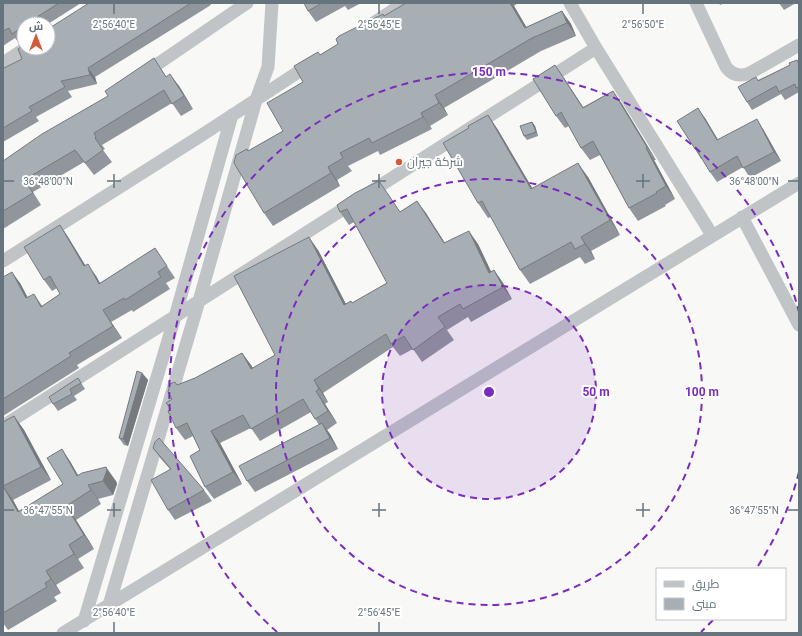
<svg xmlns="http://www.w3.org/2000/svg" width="802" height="636" font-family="Roboto,Cairo,sans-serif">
  <rect width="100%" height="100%" fill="#f8f8f6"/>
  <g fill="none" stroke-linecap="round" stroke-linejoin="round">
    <path stroke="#c0c4c7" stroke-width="13" d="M 570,3 L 596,48 L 712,235
      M 696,3 L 726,67 C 732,75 740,77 750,73 L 799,45
      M 372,24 L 404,3
      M 3,63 L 26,48
      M 143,74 L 247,3
      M 742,217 L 799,325
      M 3,261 L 202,135 L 312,63
      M 3,426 L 596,48
      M 109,605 L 199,301 L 256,100 L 268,67 L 272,3
      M 84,621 L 175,317 L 232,115
      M 63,633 L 799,183"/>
  </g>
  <path fill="#90969b" d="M 3,3 L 81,3 L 48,24 L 24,24 L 24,41 L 19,43 L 15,38 L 3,46 Z
    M 89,3 L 210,3 L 211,5 L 95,77 L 97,84 L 68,91 L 72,97 L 36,117 L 39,121 L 3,142 L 3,66 L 5,68 L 22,59 Z
    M 304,3 L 361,3 L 348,10 L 345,6 L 316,22 L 308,11 Z
    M 406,3 L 518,3 L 514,6 L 526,27 L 562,11 L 571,24 L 576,36 L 541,51 L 444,108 L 448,115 L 430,126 L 432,129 L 380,155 L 378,151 L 348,166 L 352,171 L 337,180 L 340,186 L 273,226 L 264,213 L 248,151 L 283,131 L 303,82 L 320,55 Z
    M 719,3 L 724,3 L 720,5 Z
    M 779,3 L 796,3 L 784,10 Z
    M 797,60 L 799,63 L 799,92 L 785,100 L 781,94 L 752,110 L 747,102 L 758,80 L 790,65 Z
    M 162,70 L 166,77 L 179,86 L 193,109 L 181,116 L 172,103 L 102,145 L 105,149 L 103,150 L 112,162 L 94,175 L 84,162 L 33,192 L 41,205 L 3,229 L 3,161 Z
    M 564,78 L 583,107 L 613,91 L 622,104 L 656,160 L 654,160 L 675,199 L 665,205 L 666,206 L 638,221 L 629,208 L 600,155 L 590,160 L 581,148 L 569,126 L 565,128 L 556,116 Z
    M 488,115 L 498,130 L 532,188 L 588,177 L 620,235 L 591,251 L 595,259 L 585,264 L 580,257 L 530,284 L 520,270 L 491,217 L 488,218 L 478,203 L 469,128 Z
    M 705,118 L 718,140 L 763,129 L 781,161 L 750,178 L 743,167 L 717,182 L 710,172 L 702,159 L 701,159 L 695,149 Z
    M 532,122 L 535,126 L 538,136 L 527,140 L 524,136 Z
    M 388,194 L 400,212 L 417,201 L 445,243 L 478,244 L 491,272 L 494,270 L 503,283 L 512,299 L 471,322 L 468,317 L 447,330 L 454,340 L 422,362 L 413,349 L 400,356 L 393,347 L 323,393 L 328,402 L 325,404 L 337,423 L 327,430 L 330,434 L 338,449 L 255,492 L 247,481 L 319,425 L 311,412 L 260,441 L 251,428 L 220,443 L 242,484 L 214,499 L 205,487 L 200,450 L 193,436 L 185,440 L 176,428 L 171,409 L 172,399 L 177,385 L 195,378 L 242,353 L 253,368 L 275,355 L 318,250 L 346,304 L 352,303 L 387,283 L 354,222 L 349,225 L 340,212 L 337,205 Z
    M 60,225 L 68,237 L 85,265 L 96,276 L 100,283 L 155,248 L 175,278 L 166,283 L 170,289 L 133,312 L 132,310 L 111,322 L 122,338 L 77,365 L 79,368 L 3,416 L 3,277 L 20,283 L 28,298 L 42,306 L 60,294 L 57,288 L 52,291 L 44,280 Z
    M 142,373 L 148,380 L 128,446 L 124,445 L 119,438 Z
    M 78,378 L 85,389 L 74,396 L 77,400 L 58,411 L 53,404 Z
    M 14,416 L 24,430 L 51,480 L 13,500 L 19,511 L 63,484 L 62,449 L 71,463 L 78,475 L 116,481 L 117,484 L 113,495 L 98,499 L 101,504 L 76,520 L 94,549 L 78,559 L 84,568 L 56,585 L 61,593 L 54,597 L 57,601 L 8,630 L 3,623 L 3,422 Z
    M 153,448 L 204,490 L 212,501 L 175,520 L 168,510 L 170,469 L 161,459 Z"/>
  <path fill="#767a7e" d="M 510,3 L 512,3 L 514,6 L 534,40 L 525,28 Z
    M 562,11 L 571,24 L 576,36 L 567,23 Z
    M 37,17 L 41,24 L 33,24 L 34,20 Z
    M 555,65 L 564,78 L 592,121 L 583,108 Z
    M 88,68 L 95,77 L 97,84 L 90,75 Z
    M 170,74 L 179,86 L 193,109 L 184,96 Z
    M 613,91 L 622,104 L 656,160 L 647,147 Z
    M 435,95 L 444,108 L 448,115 L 439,103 Z
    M 698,108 L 705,118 L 724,150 L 717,140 Z
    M 421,113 L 430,126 L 432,129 L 423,117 Z
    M 488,115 L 498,130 L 541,203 L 531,189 Z
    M 757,119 L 763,129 L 781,161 L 774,152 Z
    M 532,122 L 535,126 L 538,136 L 536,132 Z
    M 646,148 L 654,160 L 675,199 L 666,186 Z
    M 578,163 L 588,177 L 620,235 L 610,220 Z
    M 328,167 L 337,180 L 340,186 L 331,173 Z
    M 417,201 L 426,213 L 453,256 L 444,243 Z
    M 60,225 L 68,237 L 93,278 L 84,266 Z
    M 469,231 L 478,244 L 498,286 L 489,273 Z
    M 309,237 L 318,250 L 353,318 L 344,305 Z
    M 581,237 L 591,251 L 595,259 L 585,244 Z
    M 88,264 L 96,276 L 107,296 L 99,284 Z
    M 494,270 L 503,283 L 512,299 L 503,287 Z
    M 12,272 L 20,283 L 34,310 L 26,298 Z
    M 34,294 L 42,306 L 49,319 L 41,307 Z
    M 103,310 L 111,322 L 122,338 L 113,326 Z
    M 242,353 L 251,365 L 260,381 L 251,369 Z
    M 142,373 L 148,380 L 128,446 L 123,439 Z
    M 314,380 L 323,393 L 328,402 L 319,389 Z
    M 316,391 L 325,404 L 337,423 L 328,411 Z
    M 14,416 L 24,430 L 51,480 L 41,467 Z
    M 322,423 L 330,434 L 338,449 L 330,438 Z
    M 211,431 L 220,443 L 242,484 L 233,472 Z
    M 62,449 L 71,463 L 86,490 L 77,476 Z
    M 106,467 L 116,481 L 117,484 L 113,495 L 103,481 Z
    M 88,485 L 98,499 L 101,504 L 91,490 Z
    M 3,486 L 13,500 L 27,526 L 18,512 Z
    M 66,506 L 76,520 L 94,549 L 84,535 Z
    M 69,545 L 78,559 L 84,568 L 74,554 Z
    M 46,571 L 56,585 L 61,593 L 51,579 Z"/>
  <path fill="#a8afb4" stroke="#767a7e" d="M 3,3 L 59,3 L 37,17 L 34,20 L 33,24 L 24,24 L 24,32 L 23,31 L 18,30 L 12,34 L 9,28 L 3,31 Z
    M 89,3 L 191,3 L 88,68 L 90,75 L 61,81 L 65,87 L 29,107 L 32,111 L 3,128 L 3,67 L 4,68 L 22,59 L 18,49 L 24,44 L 24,48 L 48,48 L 48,29 Z
    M 304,3 L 322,3 L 308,11 Z
    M 406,3 L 510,3 L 525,28 L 562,11 L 567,23 L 532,38 L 435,95 L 439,103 L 421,113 L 423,117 L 372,143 L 369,138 L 340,153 L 343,158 L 328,167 L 331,173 L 264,213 L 234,163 L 236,155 L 247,149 L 248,151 L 283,131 L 267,103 L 303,82 L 294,66 L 318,52 L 320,55 L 338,44 L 336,39 L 339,36 L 383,14 L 384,16 Z
    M 154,58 L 166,77 L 170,74 L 184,96 L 172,104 L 164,90 L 94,133 L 96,137 L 95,138 L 103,150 L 85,163 L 75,150 L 24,180 L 33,193 L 3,211 L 3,161 L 42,134 L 108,96 L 105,91 Z
    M 797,60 L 799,64 L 799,88 L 798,87 L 796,88 L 795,84 L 779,92 L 776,86 L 747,102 L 738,87 L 756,77 L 758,81 L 790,65 L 789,63 Z
    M 555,65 L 583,108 L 613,91 L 647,147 L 646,148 L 666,186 L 656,192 L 657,193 L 629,208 L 593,141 L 581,148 L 561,112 L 556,116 L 533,79 Z
    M 698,108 L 717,140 L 757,119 L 774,152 L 743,168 L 737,156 L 710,172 L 696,149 L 695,149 L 677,121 Z
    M 488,115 L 531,189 L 578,163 L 610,220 L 581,237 L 585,244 L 575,249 L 571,242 L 520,270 L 482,201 L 478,203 L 443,143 L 469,128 L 468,126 Z
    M 532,122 L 536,132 L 524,136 L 520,126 Z
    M 379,181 L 400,212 L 417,201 L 444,243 L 469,231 L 489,273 L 494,270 L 503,287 L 463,309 L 460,304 L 438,317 L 445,327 L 413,350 L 404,336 L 391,344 L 386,334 L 314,380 L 319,389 L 316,391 L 328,411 L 315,419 L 303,399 L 251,429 L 243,415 L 211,431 L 233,472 L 205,487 L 190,456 L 200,450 L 187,423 L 176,428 L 168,411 L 171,409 L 166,403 L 172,399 L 168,392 L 170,384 L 175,382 L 177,385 L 195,378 L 242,353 L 251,369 L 275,355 L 234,276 L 309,237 L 344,305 L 351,301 L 352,303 L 387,283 L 347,209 L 340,212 L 337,205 L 355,193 Z
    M 60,225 L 84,266 L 88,264 L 99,284 L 155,248 L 167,266 L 158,272 L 161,277 L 125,300 L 124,298 L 103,310 L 113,326 L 69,353 L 71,356 L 3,399 L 3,277 L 12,272 L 26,298 L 34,294 L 41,307 L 60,294 L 50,276 L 44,280 L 24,247 Z
    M 137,371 L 142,373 L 123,439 L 119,438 Z
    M 78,378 L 81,383 L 70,389 L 72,394 L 53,404 L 49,397 Z
    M 14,416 L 41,467 L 3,486 L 3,422 Z
    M 322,423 L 330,438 L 247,481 L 239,466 Z
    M 159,438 L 204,490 L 168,510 L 151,480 L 171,469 L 153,448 L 155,442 Z
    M 62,449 L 77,476 L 82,473 L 106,467 L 107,470 L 103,481 L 88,485 L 91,490 L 66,506 L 84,535 L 69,545 L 74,554 L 46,571 L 51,579 L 45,583 L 47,587 L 3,613 L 3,486 L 18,512 L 63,484 L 47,458 Z"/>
  <path fill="none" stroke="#66747e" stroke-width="1.5" d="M 114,4 L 114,14M 379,4 L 379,14M 643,4 L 643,14M 114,174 L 114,188M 379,174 L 379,188M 643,174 L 643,188M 4,181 L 14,181M 107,181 L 121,181M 372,181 L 386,181M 636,181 L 650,181M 788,181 L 798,181M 114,503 L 114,517M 379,503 L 379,517M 643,503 L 643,517M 4,510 L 14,510M 107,510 L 121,510M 372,510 L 386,510M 636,510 L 650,510M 788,510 L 798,510M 114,622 L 114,632M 379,622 L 379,632"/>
  <circle cx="489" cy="392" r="107" fill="#7b2cbf" fill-opacity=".12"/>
  <g fill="none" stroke="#7b2cbf" stroke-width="2" stroke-dasharray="7 5">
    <circle cx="489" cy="392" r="107"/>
    <circle cx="489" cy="392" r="213"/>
    <path d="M799 472A320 320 0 0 1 756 569M713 620A320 320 0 0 1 701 632M277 632A320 320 0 1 1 799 312"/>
  </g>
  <circle fill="#d45a3a" stroke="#fff" stroke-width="1.5" cx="399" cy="162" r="4"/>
  <g text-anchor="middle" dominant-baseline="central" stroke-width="4" stroke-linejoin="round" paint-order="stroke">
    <g font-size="12" fill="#66747e" stroke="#fff" text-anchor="start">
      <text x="407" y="162">شركة جيران</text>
    </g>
  </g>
  <g font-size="10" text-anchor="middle" fill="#66747e" stroke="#fff" stroke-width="4" stroke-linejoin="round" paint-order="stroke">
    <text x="114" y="28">2°56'40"E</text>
    <text x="379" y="28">2°56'45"E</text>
    <text x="643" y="28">2°56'50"E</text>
    <text x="48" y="185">36°48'00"N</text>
    <text x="754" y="185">36°48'00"N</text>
    <text x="48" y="514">36°47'55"N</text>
    <text x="754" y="514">36°47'55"N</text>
    <text x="114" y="616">2°56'40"E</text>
    <text x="379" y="616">2°56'45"E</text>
  </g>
  <circle cx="489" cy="392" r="6" fill="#7b2cbf" stroke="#fff" stroke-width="2"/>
  <g font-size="12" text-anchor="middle" font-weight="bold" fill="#7b2cbf" stroke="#fff" stroke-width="4" stroke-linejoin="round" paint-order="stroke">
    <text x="489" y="76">150 m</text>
    <text x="596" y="396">50 m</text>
    <text x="702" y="396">100 m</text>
  </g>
  <rect width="802" height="636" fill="none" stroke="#66747e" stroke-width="8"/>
  <rect x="656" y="568" width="130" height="52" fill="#ffffff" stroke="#c2c7cb"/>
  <rect x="664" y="581" width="20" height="6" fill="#c0c4c7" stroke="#c2c7cb"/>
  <text x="692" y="588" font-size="12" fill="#66747e">طريق</text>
  <rect x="664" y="598" width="20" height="12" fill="#a8afb4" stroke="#c2c7cb"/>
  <text x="692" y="608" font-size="12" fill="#66747e">مبنى</text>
  <g transform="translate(36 36)"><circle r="19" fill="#ffffff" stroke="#c2c7cb"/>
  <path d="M0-3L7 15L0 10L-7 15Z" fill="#d45a3a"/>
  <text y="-6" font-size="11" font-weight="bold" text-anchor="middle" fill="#66747e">ش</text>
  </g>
</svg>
